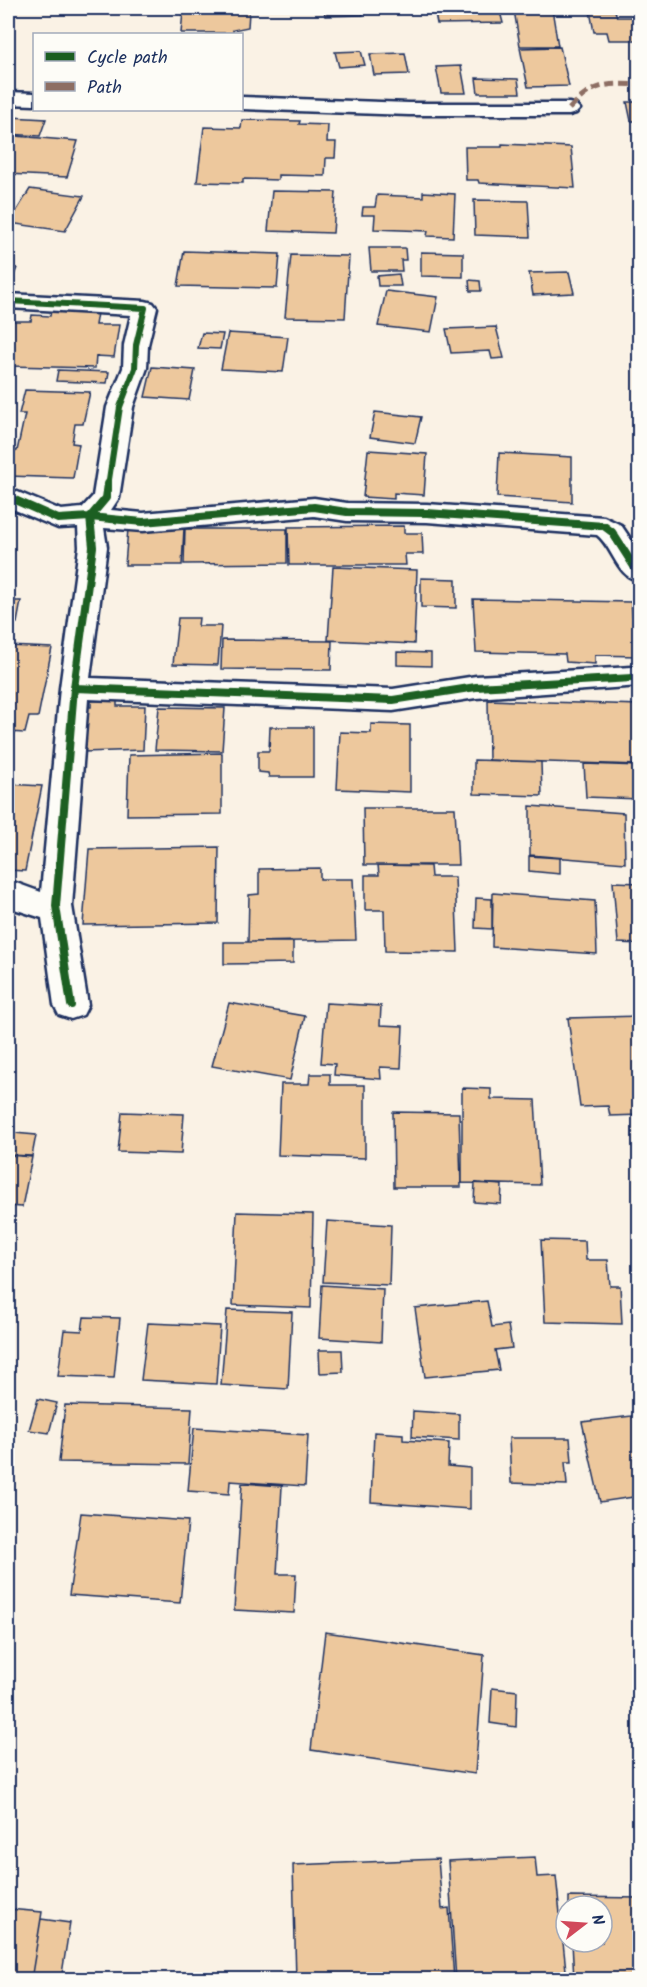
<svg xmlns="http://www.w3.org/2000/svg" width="647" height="1987" font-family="Kalam,sans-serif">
  <rect width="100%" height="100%" fill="#faf2e5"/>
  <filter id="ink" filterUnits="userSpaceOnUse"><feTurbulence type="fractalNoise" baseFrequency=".0167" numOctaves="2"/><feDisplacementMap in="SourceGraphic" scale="12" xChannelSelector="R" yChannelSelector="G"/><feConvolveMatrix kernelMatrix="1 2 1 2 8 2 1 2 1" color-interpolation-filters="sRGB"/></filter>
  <g filter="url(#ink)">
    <path fill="#edc89d" stroke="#1b2f5e" stroke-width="1.5" d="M 56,8 L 110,8 L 110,11 L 56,12 Z
      M 324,8 L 362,8 L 363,15 L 325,16 Z
      M 434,8 L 499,8 L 503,23 L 437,24 Z
      M 552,9 L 558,46 L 520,46 L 514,10 Z
      M 590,11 L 615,11 L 617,17 L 634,17 L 637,29 L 640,28 L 640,40 L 609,40 L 607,32 L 594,32 Z
      M 183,12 L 249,12 L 248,27 L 233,30 L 233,33 L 181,33 Z
      M 8,25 L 12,25 L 12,52 L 8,53 Z
      M 560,47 L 569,86 L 528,87 L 520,48 Z
      M 361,51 L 365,65 L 339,67 L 335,52 Z
      M 405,53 L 409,74 L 374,75 L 370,54 Z
      M 461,66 L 466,93 L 441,93 L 436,67 Z
      M 476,78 L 518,79 L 520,93 L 478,93 Z
      M 627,102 L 640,102 L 640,121 L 631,121 Z
      M 10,117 L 46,119 L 40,136 L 8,134 Z
      M 242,120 L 300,121 L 299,124 L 328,125 L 327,142 L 336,142 L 335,158 L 326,158 L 325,176 L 278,175 L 278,180 L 243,179 L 243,183 L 197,182 L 204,127 L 241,128 Z
      M 15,136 L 78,141 L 67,177 L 8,174 L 8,157 Z
      M 502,144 L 571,147 L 575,188 L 479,183 L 478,180 L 466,180 L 465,147 L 502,147 Z
      M 634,146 L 640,146 L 640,170 L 637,170 Z
      M 30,189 L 84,196 L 65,231 L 9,223 Z
      M 272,191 L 336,192 L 333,233 L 268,231 Z
      M 423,192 L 455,194 L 453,237 L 427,236 L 428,231 L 374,229 L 375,215 L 362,215 L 363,207 L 375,207 L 377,195 L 423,197 Z
      M 474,200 L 528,201 L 530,237 L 475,235 Z
      M 369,248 L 405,248 L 406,260 L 401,260 L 402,271 L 371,271 Z
      M 184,251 L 280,254 L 277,288 L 178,286 Z
      M 421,252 L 463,253 L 463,277 L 421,276 Z
      M 291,255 L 349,256 L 345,318 L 285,317 Z
      M 8,267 L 17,268 L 8,290 Z
      M 569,272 L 574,293 L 533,295 L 529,273 Z
      M 399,274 L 401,286 L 378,286 L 377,276 Z
      M 469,280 L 480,281 L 481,291 L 470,291 Z
      M 386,291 L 438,297 L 431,332 L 378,326 Z
      M 52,306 L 98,307 L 95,325 L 119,325 L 114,357 L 96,356 L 95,368 L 8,366 L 8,321 L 31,321 L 32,315 L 50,316 Z
      M 496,327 L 504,358 L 492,359 L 490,351 L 451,353 L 446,329 Z
      M 202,333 L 223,334 L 220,349 L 198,348 Z
      M 228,333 L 288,337 L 283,372 L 221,369 Z
      M 152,367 L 195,370 L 189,400 L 145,397 Z
      M 58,370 L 109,372 L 107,383 L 56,381 Z
      M 25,390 L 90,392 L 83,424 L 75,424 L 72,443 L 79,444 L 73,478 L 8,476 L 11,451 L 17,451 L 25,414 L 19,414 Z
      M 375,412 L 421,417 L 415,443 L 370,437 Z
      M 368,450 L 427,454 L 424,495 L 394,493 L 394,499 L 363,497 Z
      M 499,453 L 572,457 L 572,502 L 497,497 Z
      M 404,526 L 404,533 L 422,533 L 423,554 L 405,554 L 406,565 L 289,565 L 288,527 Z
      M 184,528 L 182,565 L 125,565 L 128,529 Z
      M 185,529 L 287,529 L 287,563 L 184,564 Z
      M 333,567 L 417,570 L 414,644 L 328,640 Z
      M 421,578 L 456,579 L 456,608 L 421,607 Z
      M 473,599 L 631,602 L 637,656 L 595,655 L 595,664 L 566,662 L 565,654 L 476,652 Z
      M 8,601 L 21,601 L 17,623 L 8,623 Z
      M 178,618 L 199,618 L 198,626 L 221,626 L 218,665 L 173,664 Z
      M 222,640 L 332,641 L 331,670 L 221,669 Z
      M 8,646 L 52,648 L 38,717 L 29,717 L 25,733 L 8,732 Z
      M 397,652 L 431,653 L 431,666 L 397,665 Z
      M 117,700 L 117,706 L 145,706 L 143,750 L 83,752 L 87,707 L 91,707 L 91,701 Z
      M 488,700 L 640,705 L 640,765 L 489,760 Z
      M 159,707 L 225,708 L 222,751 L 155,750 Z
      M 371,724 L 410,725 L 410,792 L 337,789 L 340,732 L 371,733 Z
      M 270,727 L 313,727 L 313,777 L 269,777 L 268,773 L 258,772 L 258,751 L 269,751 Z
      M 222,753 L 222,814 L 127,815 L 129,755 Z
      M 474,760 L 541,762 L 542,796 L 474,794 Z
      M 584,764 L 640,766 L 640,799 L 586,797 Z
      M 8,784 L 42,786 L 25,871 L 8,870 Z
      M 530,806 L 624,813 L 625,863 L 530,855 Z
      M 363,808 L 455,808 L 458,865 L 364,865 Z
      M 219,847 L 218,923 L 83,925 L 89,849 Z
      M 529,856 L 560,858 L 560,874 L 529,871 Z
      M 378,865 L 430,866 L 431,877 L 455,877 L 458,952 L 385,951 L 384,910 L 365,910 L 365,875 L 379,875 Z
      M 320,868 L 320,879 L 353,879 L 356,940 L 248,942 L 249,895 L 259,894 L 259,869 Z
      M 613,882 L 640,883 L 640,944 L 618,943 Z
      M 493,893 L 595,901 L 597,954 L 492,947 Z
      M 476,898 L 492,899 L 492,929 L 475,928 Z
      M 224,942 L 293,942 L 293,963 L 224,964 Z
      M 229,1003 L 305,1016 L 290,1080 L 212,1066 Z
      M 326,1003 L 381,1006 L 380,1025 L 403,1026 L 401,1068 L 380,1067 L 381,1079 L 334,1075 L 335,1064 L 321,1063 Z
      M 640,1016 L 640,1115 L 610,1116 L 608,1106 L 580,1107 L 568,1018 Z
      M 310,1074 L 330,1074 L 330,1085 L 365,1085 L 365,1158 L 278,1155 L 281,1084 L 309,1084 Z
      M 462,1088 L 491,1089 L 491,1099 L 535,1100 L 540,1185 L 462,1183 Z
      M 122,1112 L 184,1114 L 181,1154 L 118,1152 Z
      M 393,1112 L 459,1113 L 461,1187 L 394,1187 Z
      M 14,1133 L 36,1135 L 32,1156 L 10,1155 Z
      M 8,1155 L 32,1157 L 22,1207 L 8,1206 Z
      M 475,1183 L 502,1185 L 501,1204 L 474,1202 Z
      M 237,1212 L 313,1214 L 311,1308 L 233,1305 Z
      M 327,1221 L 391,1225 L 389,1285 L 323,1282 Z
      M 541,1240 L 585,1241 L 586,1260 L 608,1260 L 610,1286 L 620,1286 L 622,1324 L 545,1322 Z
      M 322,1285 L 383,1289 L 381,1342 L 319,1338 Z
      M 487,1301 L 492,1327 L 508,1325 L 512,1348 L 495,1350 L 499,1370 L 425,1377 L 415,1308 Z
      M 227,1310 L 292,1312 L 288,1389 L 221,1385 Z
      M 84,1317 L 120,1318 L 114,1378 L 58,1376 L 64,1330 L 82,1331 Z
      M 148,1323 L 220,1326 L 216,1384 L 141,1380 Z
      M 319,1350 L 342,1350 L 343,1372 L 320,1373 Z
      M 38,1399 L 57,1403 L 49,1433 L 29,1430 Z
      M 65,1405 L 192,1408 L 188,1464 L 59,1462 Z
      M 413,1411 L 459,1414 L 459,1440 L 412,1437 Z
      M 640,1415 L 640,1496 L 600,1502 L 582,1422 Z
      M 194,1428 L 308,1435 L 305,1486 L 230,1481 L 229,1494 L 188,1491 Z
      M 374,1432 L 403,1434 L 403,1440 L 449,1443 L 448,1466 L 470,1468 L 470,1509 L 371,1502 Z
      M 509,1438 L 570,1438 L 572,1462 L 565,1462 L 567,1485 L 511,1483 Z
      M 242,1483 L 282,1486 L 277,1574 L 296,1574 L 294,1613 L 234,1610 Z
      M 81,1513 L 188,1521 L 180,1603 L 69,1595 Z
      M 325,1632 L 484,1655 L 475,1774 L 311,1750 Z
      M 492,1688 L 517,1691 L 516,1727 L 490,1723 Z
      M 535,1857 L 537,1877 L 556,1876 L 567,1980 L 456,1980 L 448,1861 Z
      M 438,1859 L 442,1909 L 449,1908 L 454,1980 L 296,1980 L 293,1865 Z
      M 569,1897 L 640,1898 L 640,1980 L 574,1980 L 572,1942 L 602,1942 L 602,1906 L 569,1906 Z
      M 8,1909 L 42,1912 L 31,1980 L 8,1980 Z
      M 41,1919 L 70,1923 L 61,1980 L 31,1980 Z"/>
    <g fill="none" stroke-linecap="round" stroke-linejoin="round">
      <g stroke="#1b2f5e" stroke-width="5">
        <path id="minor" d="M 8,92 L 34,93 L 34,105 L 8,104 Z
          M 242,97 L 409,103 L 569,103 L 576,105 L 580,109 L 576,113 L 569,115 L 409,115 L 242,109 Z
          M 8,294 L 145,301 L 153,303 L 157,308 L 148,345 L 147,368 L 133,407 L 119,498 L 111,510 L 143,513 L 314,498 L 347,503 L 427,504 L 604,517 L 621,525 L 640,553 L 640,580 C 618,580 613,547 597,535 L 427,522 L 347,521 L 314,516 L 143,531 L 104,528 L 107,547 L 90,678 L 393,689 L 476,676 L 632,667 L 640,670 L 640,686 L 476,698 L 393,711 L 88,699 L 72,906 L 88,1005 L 83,1015 L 71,1019 L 59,1015 L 54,1005 L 42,918 L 8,907 L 8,880 L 41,892 L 60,688 L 79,547 L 78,527 L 58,528 L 8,507 L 8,488 L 61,510 L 82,508 L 93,496 L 107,407 L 123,368 L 124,345 L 131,315 L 8,308 Z"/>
      </g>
      <use href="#minor" fill="#fdfcf7" fill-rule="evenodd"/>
      <path stroke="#8d6e63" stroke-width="5" stroke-dasharray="10 5" stroke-linecap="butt" d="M 569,109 C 594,83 605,83 640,85"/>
      <g stroke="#fdfcf7" stroke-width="8">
        <path id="cycleway-far1" d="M 8,301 L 145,308 L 136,345 L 135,368 L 120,407 L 108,486"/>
      </g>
      <g stroke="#fdfcf7" stroke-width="12">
        <path id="cycleway" d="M 8,497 L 58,519 L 90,517 L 143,522 L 314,507 L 347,512 L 427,513 L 604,526 L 612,532 L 637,571
          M 74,688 L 393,700 L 476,687 L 632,678
          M 71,1005 L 56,906 L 74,688 L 93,547 L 90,517 L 106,498 L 108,484"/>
      </g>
      <use href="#cycleway-far1" stroke="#1b5e20" stroke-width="6"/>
      <use href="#cycleway" stroke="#1b5e20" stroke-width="8"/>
    </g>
  </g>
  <rect width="647" height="1987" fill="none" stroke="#fdfcf7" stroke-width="30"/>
  <rect x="15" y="15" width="617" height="1957" fill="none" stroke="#1b2f5e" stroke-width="2" filter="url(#ink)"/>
  <rect x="33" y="33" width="210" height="78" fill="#fdfcf7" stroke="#a3aaba" stroke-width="1.5"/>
  <rect x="45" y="52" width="30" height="9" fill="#1b5e20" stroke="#a3aaba" stroke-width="1.5"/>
  <text x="87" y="63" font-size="18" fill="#1b2f5e">Cycle path</text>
  <rect x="45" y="82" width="30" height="9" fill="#8d6e63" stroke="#a3aaba" stroke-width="1.5"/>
  <text x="87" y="93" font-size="18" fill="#1b2f5e">Path</text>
  <g transform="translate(584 1924) rotate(73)"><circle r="28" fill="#fdfcf7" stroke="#a3aaba" stroke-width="1.5"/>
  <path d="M0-4.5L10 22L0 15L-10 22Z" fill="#d1495b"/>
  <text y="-9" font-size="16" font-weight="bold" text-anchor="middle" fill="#1b2f5e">N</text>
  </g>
</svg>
